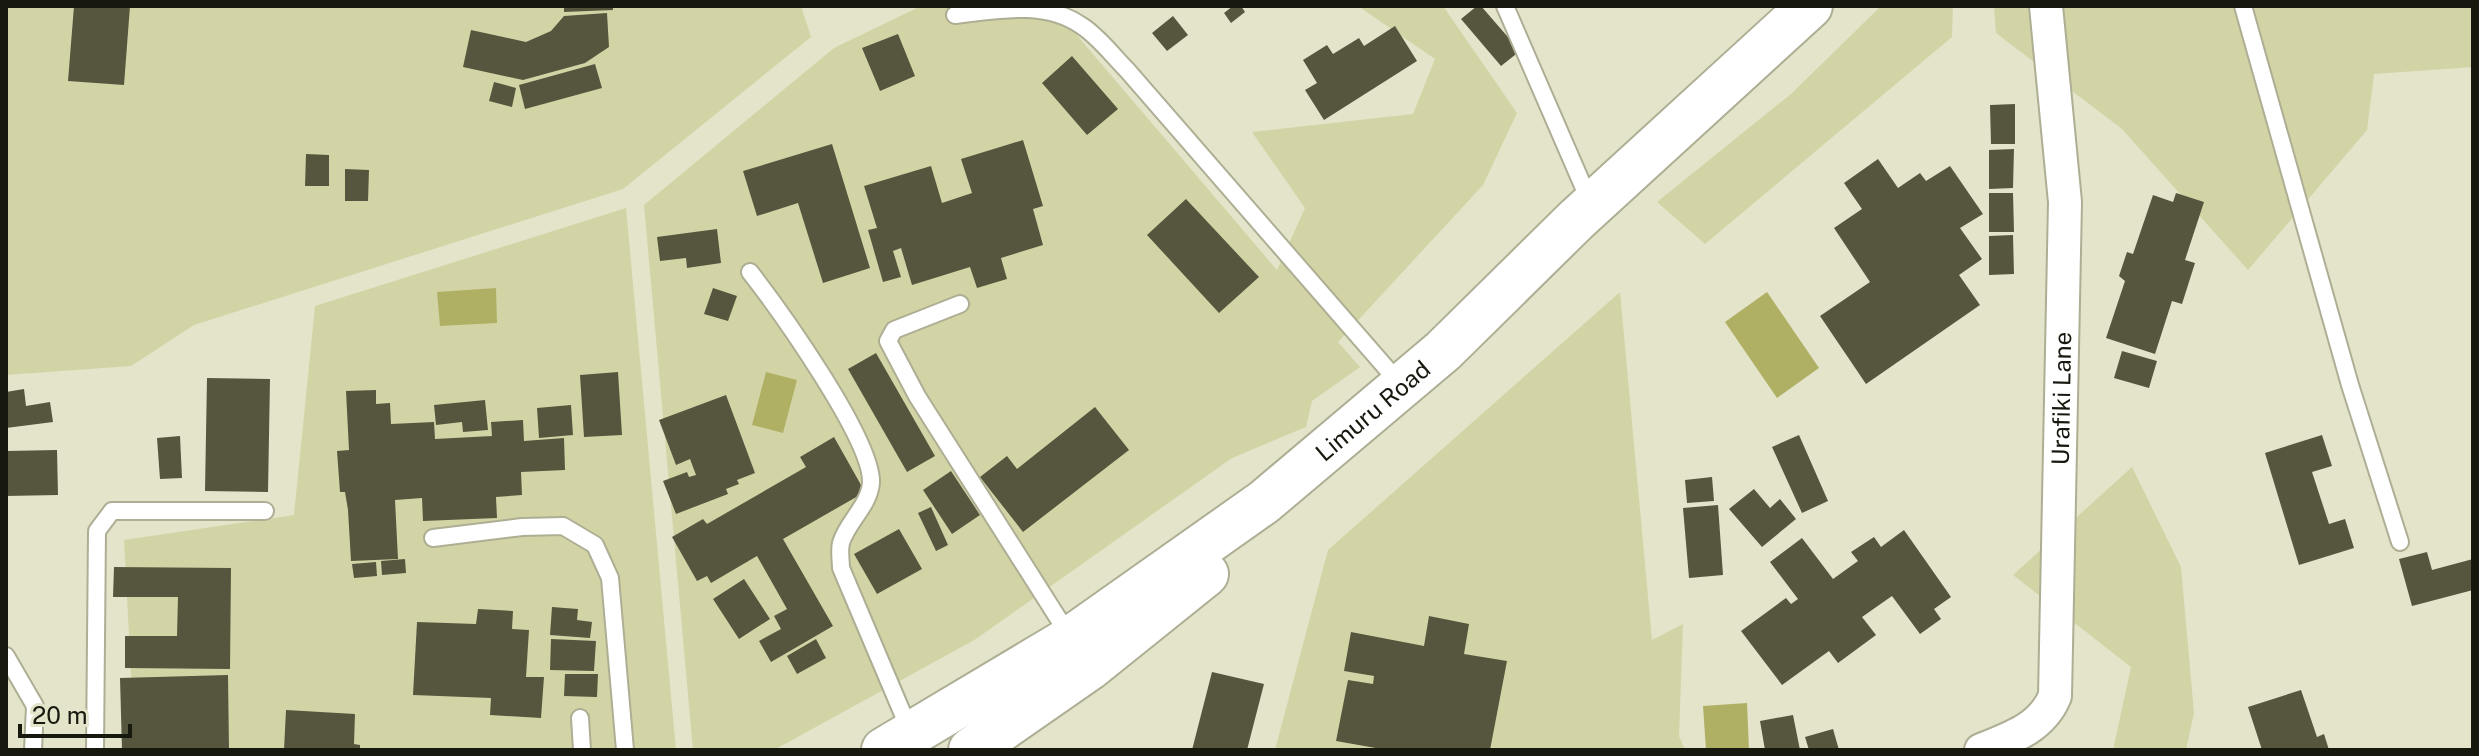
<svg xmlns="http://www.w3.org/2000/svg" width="2479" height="756" font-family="'Public Sans',sans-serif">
  <rect width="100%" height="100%" fill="#e3e4c9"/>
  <path fill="#d3d4a6" d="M 6,6 L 801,6 L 811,37 L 623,189 L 194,325 L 131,366 L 6,375 Z
    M 921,6 L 1052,6 L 1277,270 L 1305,208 L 1252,132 L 1413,114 L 1435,59 L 1358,6 L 1443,6 L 1517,113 L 1483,185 L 1338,342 L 1360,367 L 1312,401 L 1306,427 L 1232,458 L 976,639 L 774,750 L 693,750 L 644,205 L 834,48 Z
    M 1881,6 L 1953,6 L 1952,37 L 1705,244 L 1657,202 L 1791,94 Z
    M 1994,6 L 2473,6 L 2473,67 L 2374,74 L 2367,130 L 2248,270 L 2122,129 L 1996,33 Z
    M 626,208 L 676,750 L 135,750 L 124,540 L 294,515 L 315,306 Z
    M 1620,292 L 1652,640 L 1683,624 L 1679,736 L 1685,750 L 1275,750 L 1328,550 Z
    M 2132,467 L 2181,567 L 2194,713 L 2186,750 L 2113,750 L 2131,667 L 2013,575 Z"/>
  <path fill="#b0b065" d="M 496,288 L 497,323 L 440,326 L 437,292 Z
    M 1767,292 L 1819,368 L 1777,398 L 1725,322 Z
    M 766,372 L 797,380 L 783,433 L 752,425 Z
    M 1747,703 L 1749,750 L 1706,750 L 1703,706 Z"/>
  <path fill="#56563f" d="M 74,6 L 130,6 L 124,85 L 68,81 Z
    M 564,6 L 613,6 L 613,10 L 564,12 Z
    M 1233,6 L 1241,6 L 1245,12 L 1231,23 L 1224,13 Z
    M 1477,6 L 1481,6 L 1520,51 L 1501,66 L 1461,19 Z
    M 607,13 L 609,47 L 585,63 L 523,80 L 463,67 L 471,30 L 526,42 L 551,31 L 564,16 Z
    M 1173,16 L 1188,35 L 1167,51 L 1152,33 Z
    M 1395,26 L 1417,61 L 1324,120 L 1305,90 L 1317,83 L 1303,60 L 1327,45 L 1333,54 L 1359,38 L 1364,46 Z
    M 898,34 L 915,76 L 880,91 L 862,48 Z
    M 1072,56 L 1118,109 L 1087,135 L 1042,83 Z
    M 595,64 L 602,88 L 525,109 L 519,85 Z
    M 494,82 L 516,88 L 512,107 L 489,101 Z
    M 2015,104 L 2015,144 L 1991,144 L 1990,105 Z
    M 1023,140 L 1043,206 L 1033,209 L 1043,245 L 1001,258 L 1007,279 L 977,288 L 970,267 L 912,285 L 901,248 L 893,251 L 901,277 L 883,282 L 868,230 L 877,228 L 864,186 L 931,166 L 942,203 L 972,193 L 961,159 Z
    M 832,144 L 870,268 L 823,283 L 798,203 L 757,216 L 743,171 Z
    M 2014,149 L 2013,188 L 1989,189 L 1989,150 Z
    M 306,154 L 329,155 L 329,186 L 305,186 Z
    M 1878,159 L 1898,188 L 1920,173 L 1926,181 L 1950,166 L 1983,214 L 1960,228 L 1982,259 L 1959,275 L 1980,305 L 1866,384 L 1820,316 L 1870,282 L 1834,228 L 1862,209 L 1844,183 Z
    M 345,169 L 369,170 L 368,201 L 345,201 Z
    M 1989,193 L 2013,193 L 2014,232 L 1989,232 Z
    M 2176,193 L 2204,202 L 2185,260 L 2195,263 L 2182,304 L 2172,301 L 2155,354 L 2106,338 L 2125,281 L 2119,276 L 2127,252 L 2133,254 L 2153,195 L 2173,202 Z
    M 1186,199 L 1259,277 L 1219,313 L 1147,235 Z
    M 717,229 L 721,263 L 687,268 L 686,258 L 660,261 L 657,237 Z
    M 2013,235 L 2014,274 L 1989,275 L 1989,236 Z
    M 713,288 L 737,296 L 728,321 L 704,314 Z
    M 2122,351 L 2157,361 L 2149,388 L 2114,378 Z
    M 876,353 L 935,456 L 907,472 L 848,369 Z
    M 618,372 L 622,435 L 584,437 L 580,375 Z
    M 207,378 L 270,379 L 268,492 L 205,491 Z
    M 24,389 L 26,406 L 50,402 L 53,422 L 6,428 L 6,392 Z
    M 376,390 L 376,404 L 390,403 L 391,424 L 434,422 L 435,439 L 492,436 L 491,422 L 523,420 L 524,441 L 564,438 L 565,470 L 521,472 L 522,495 L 496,497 L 497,518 L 423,521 L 422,498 L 395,500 L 398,559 L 351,561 L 348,510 L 345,492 L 340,492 L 337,451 L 349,450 L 346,391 Z
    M 726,395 L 755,473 L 737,480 L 739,484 L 726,489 L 728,494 L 676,514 L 663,481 L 687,472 L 689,477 L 696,475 L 690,459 L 676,465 L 659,420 Z
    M 485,400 L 488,430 L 463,432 L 462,422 L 436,425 L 434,405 Z
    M 571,405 L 573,435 L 539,438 L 537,408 Z
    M 1095,407 L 1129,450 L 1023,532 L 980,477 L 1007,456 L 1017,469 Z
    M 1799,435 L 1828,501 L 1802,513 L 1772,447 Z
    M 2322,435 L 2332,466 L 2312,472 L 2329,524 L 2345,519 L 2354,548 L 2299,565 L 2265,453 Z
    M 180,436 L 182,478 L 160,479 L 157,438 Z
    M 834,437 L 865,492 L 783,539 L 833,626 L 771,662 L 759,641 L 781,629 L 774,616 L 787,609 L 757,556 L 711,583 L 707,576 L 697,581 L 672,537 L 703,519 L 707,524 L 806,467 L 800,457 Z
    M 57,450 L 58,495 L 6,496 L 6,451 Z
    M 951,471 L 980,515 L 952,534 L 923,490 Z
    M 1712,477 L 1714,501 L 1687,503 L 1685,480 Z
    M 1754,489 L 1770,508 L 1780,499 L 1796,519 L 1762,547 L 1729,509 Z
    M 1718,505 L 1723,575 L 1689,578 L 1683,508 Z
    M 931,507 L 948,545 L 936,551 L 918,513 Z
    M 899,529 L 922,569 L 877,594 L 854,554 Z
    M 1904,530 L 1951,597 L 1934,609 L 1941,619 L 1920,634 L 1892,596 L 1862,617 L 1876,635 L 1838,663 L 1829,651 L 1782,685 L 1741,631 L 1786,598 L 1791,604 L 1798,599 L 1770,562 L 1802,538 L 1833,579 L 1858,561 L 1851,552 L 1874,537 L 1881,547 Z
    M 2427,552 L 2432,570 L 2473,559 L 2473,590 L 2412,606 L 2399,559 Z
    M 405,559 L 406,573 L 382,575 L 381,561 Z
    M 376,562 L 377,576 L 354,578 L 352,564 Z
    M 114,567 L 231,568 L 230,669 L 125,668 L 125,636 L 177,636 L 178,597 L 113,597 Z
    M 744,579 L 770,619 L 739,639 L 713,599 Z
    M 552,607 L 578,609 L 577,620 L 592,622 L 590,638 L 550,635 Z
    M 478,609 L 513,611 L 512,629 L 529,630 L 526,677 L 544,677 L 541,718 L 490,715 L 491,698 L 413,695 L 417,622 L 476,624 Z
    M 1429,616 L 1469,624 L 1464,654 L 1507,661 L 1490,750 L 1387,750 L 1336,741 L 1348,680 L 1373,684 L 1374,676 L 1344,671 L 1351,632 L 1424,646 Z
    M 551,639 L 596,641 L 594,671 L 550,670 Z
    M 816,639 L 826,658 L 797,674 L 787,656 Z
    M 1212,672 L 1264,684 L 1247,750 L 1192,750 Z
    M 565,674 L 598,674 L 597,697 L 564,696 Z
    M 228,675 L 229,750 L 122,750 L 120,678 Z
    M 2301,690 L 2317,737 L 2324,734 L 2329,750 L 2262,750 L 2248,707 Z
    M 286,710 L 355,714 L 354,744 L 360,745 L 360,750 L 284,750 Z
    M 1793,715 L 1800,750 L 1765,750 L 1760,721 Z
    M 1833,729 L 1839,750 L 1809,750 L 1805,737 Z"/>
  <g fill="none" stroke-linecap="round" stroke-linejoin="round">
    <g stroke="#aeae94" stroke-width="20">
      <path id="lane" d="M 1505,6 L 1590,202
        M 2243,6 L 2350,385 L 2400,542
        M 955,15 C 997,10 1045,0 1082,26 C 1099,37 1113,56 1127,70 L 1401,385
        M 750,272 C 778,308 873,440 871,483 C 869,506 847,522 841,543 C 839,551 841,561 841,568 L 910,731
        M 960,304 L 894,330 L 888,341 L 917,396 L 1070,637
        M 433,538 L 522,527 L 563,526 L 595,545 L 610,578 L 625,750
        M 6,656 L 35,706 L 33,750
        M 580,718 L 582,750
        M 95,750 L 97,531 L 112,511 L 265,511"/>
    </g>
    <g stroke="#aeae94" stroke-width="36">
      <g id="street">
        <path id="s1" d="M 1981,750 C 2011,738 2042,728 2055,696 L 2065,202 L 2046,6"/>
      </g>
    </g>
    <g stroke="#aeae94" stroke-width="48">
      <g id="secondary">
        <path id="s2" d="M 884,750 L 1070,639 L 1264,502 L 1443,351 L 1576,220 L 1810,6"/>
        <path d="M 971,750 L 1089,668 L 1206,574"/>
      </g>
    </g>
    <use href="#lane" stroke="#fff" stroke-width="16"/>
    <use href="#street" stroke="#fff" stroke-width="32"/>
    <use href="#secondary" stroke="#fff" stroke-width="44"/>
  </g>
  <g text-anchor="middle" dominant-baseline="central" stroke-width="8" stroke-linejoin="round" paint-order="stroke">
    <g font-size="24" fill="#17180e" stroke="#e3e4c9">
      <text stroke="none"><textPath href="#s1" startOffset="392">Urafiki Lane</textPath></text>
      <text stroke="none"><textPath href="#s2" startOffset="596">Limuru Road</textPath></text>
    </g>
  </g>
  <rect width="2479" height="756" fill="none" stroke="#17180e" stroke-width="16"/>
  <path d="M20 724v12h110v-12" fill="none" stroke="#17180e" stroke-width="4"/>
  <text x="32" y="724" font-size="24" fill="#17180e" stroke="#e3e4c9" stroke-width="6" paint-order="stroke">20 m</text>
</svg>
